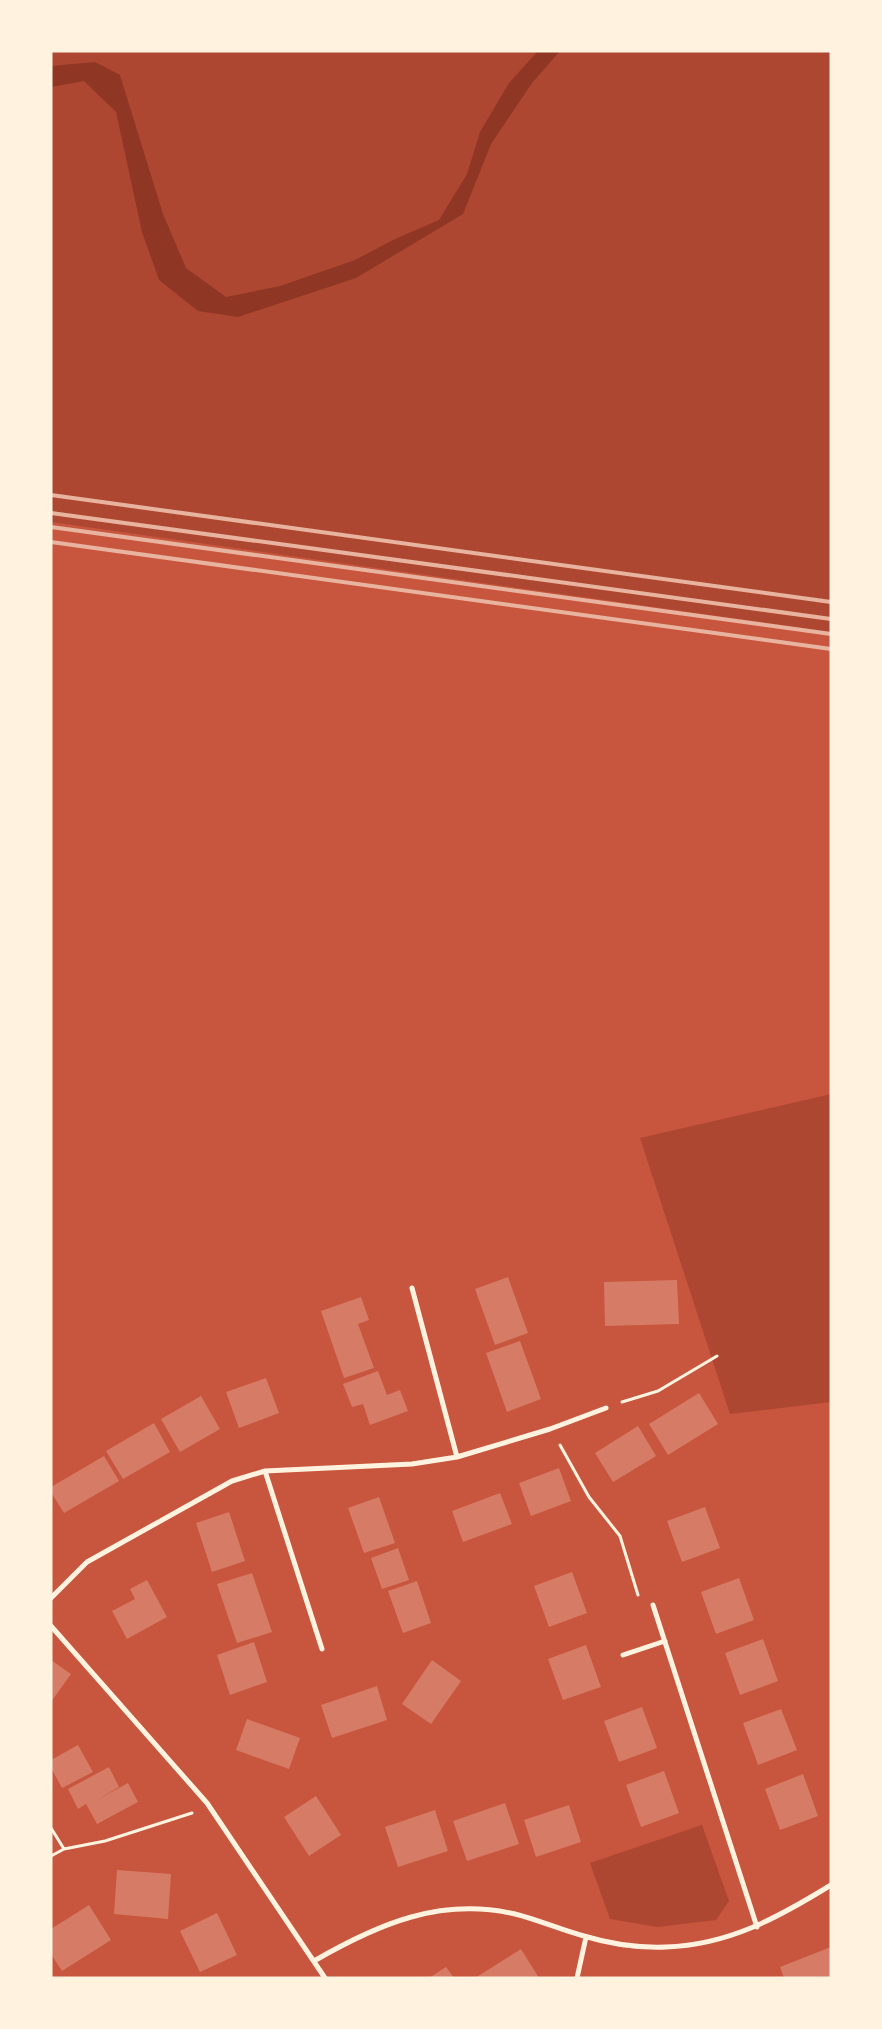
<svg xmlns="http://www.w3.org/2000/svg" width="882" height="2029" font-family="Signika,sans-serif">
  <rect width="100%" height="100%" fill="#c8553d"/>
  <path fill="#ae4732" d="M 51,51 L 831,51 L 831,632 L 51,522 Z
    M 831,1094 L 831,1402 L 730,1414 L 640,1138 Z
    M 702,1825 L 729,1901 L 716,1920 L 657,1927 L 610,1919 L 590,1863 Z"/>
  <path fill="#8f3625" d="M 538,51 L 560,51 L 532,83 L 491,144 L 463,214 L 356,278 L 238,317 L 198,311 L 159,280 L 142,232 L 116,112 L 84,81 L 51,87 L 51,66 L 95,62 L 120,75 L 163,214 L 186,268 L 226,297 L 280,286 L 355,260 L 395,239 L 439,220 L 467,174 L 480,132 L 509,83 Z"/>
  <path fill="#d67c66" d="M 508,1277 L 528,1333 L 495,1345 L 475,1289 Z
    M 677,1280 L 679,1324 L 605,1326 L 604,1282 Z
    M 361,1297 L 369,1320 L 358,1324 L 374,1368 L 344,1378 L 321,1311 Z
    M 520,1341 L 541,1399 L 507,1412 L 486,1353 Z
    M 378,1371 L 387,1395 L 400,1390 L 408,1411 L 370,1425 L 363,1404 L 352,1407 L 343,1384 Z
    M 266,1378 L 279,1413 L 239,1428 L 226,1392 Z
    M 699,1393 L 718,1424 L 668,1455 L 649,1424 Z
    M 201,1396 L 220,1429 L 180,1452 L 161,1419 Z
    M 154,1423 L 170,1452 L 123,1479 L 106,1451 Z
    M 638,1426 L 656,1456 L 613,1482 L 595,1453 Z
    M 104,1456 L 119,1481 L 64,1513 L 51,1492 L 51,1487 Z
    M 559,1468 L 571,1501 L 531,1516 L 519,1483 Z
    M 500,1493 L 512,1524 L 463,1542 L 452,1511 Z
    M 379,1497 L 395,1543 L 364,1553 L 348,1508 Z
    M 705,1507 L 720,1548 L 682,1562 L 667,1521 Z
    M 229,1512 L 245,1561 L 212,1572 L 196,1523 Z
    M 398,1548 L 409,1580 L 382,1589 L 371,1558 Z
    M 572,1572 L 587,1613 L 549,1627 L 534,1586 Z
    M 252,1573 L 272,1632 L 237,1643 L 217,1584 Z
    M 739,1578 L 754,1620 L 716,1634 L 701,1592 Z
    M 147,1580 L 167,1617 L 127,1639 L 112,1611 L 135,1599 L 130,1589 Z
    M 417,1581 L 431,1623 L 403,1633 L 388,1591 Z
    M 763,1639 L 778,1681 L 740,1695 L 725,1653 Z
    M 254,1642 L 267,1682 L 230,1695 L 217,1655 Z
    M 586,1645 L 601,1687 L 563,1700 L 548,1659 Z
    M 51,1660 L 71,1674 L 51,1702 Z
    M 432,1660 L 461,1681 L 431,1724 L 402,1704 Z
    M 377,1686 L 387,1720 L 332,1738 L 321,1705 Z
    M 642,1707 L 657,1748 L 619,1762 L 604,1721 Z
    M 781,1709 L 797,1750 L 758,1765 L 743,1723 Z
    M 247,1719 L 300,1738 L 289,1769 L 236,1750 Z
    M 78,1745 L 93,1772 L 62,1788 L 51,1768 L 51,1760 Z
    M 109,1767 L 119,1787 L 95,1801 L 128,1783 L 138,1802 L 97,1824 L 86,1804 L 78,1809 L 68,1789 Z
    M 664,1771 L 679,1813 L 641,1827 L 626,1785 Z
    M 803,1774 L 818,1816 L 780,1830 L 765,1789 Z
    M 316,1796 L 341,1835 L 309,1856 L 284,1817 Z
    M 505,1803 L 519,1844 L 467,1861 L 453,1821 Z
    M 569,1805 L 581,1842 L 536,1857 L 524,1820 Z
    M 435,1810 L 448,1851 L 398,1867 L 385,1827 Z
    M 117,1870 L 171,1874 L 168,1919 L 114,1914 Z
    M 89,1905 L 111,1940 L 62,1971 L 51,1954 L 51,1929 Z
    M 217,1913 L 237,1955 L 200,1972 L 180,1931 Z
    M 831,1947 L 831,1978 L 784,1978 L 780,1967 Z
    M 521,1949 L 539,1978 L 475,1978 Z
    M 446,1967 L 454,1978 L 429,1978 Z"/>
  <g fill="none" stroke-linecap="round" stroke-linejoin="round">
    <path stroke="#fff3e0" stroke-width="3" d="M 622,1402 L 658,1391 L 717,1356
      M 560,1445 L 589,1497 L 620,1536 L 638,1595
      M 51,1828 L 64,1849
      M 51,1856 L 64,1849 L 105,1841 L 192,1813"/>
    <path stroke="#fff3e0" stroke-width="5" d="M 412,1288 L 457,1457
      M 265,1471 L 322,1649
      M 51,1598 L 87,1562 L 232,1481 L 265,1471 L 412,1464 L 457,1457 L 550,1429 L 606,1408
      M 653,1605 L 757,1927
      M 51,1626 L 207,1803 L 325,1978
      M 623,1655 L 665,1641
      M 314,1961 C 378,1924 440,1897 515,1914 C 539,1920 561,1930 584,1936 C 610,1944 639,1948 666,1947 C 729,1945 779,1917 831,1885
      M 577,1978 L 586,1937"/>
    <path stroke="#e9b49f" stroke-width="4" d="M 51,495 L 831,602
      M 51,513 L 831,619
      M 51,527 L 831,634
      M 51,542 L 831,649"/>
  </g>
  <rect width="882" height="2029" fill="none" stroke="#fff3e0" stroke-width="105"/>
</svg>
